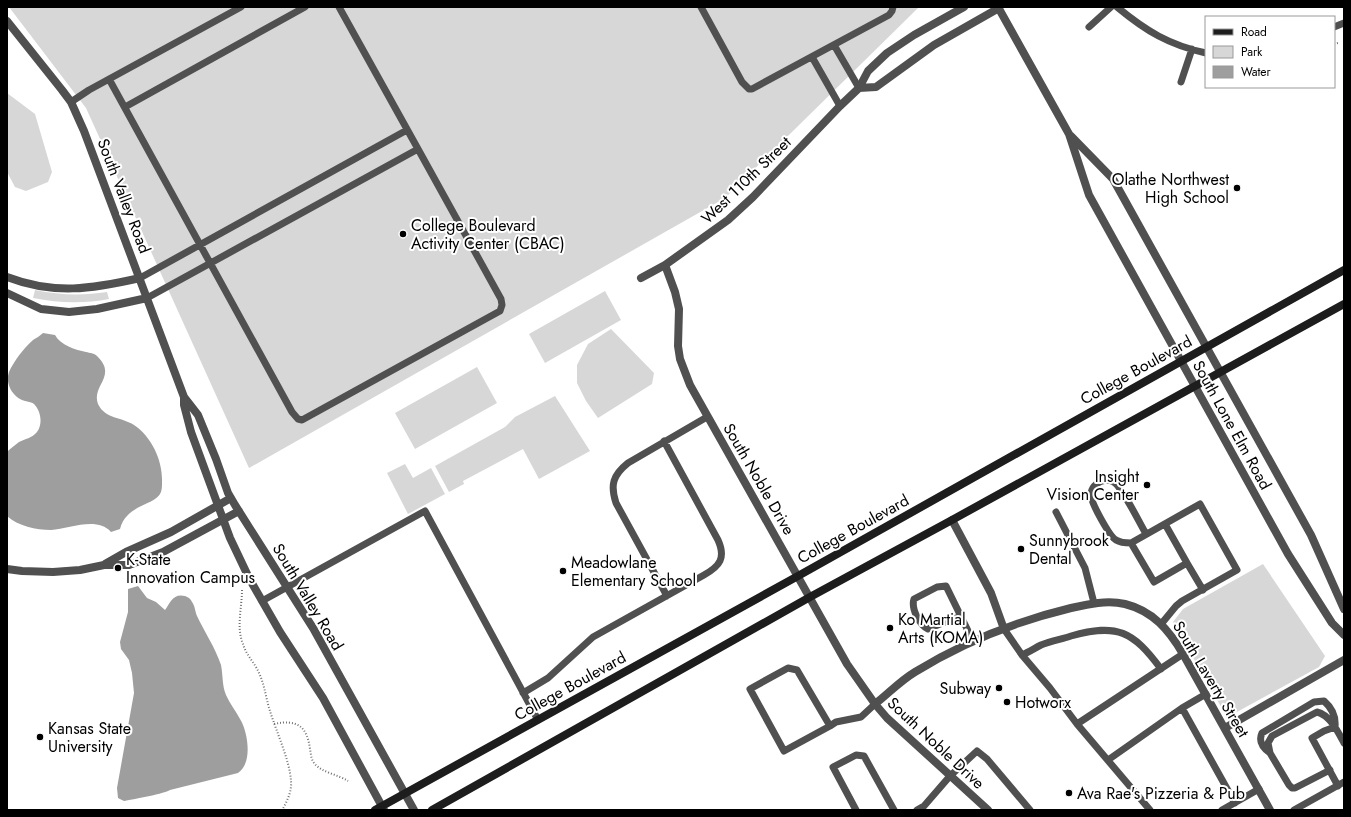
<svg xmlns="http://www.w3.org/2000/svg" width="1351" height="817" font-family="Jost,sans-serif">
  <rect width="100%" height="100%" fill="#fff"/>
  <path fill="#d7d7d7" d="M 9,7 L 919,7 L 725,198 L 249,468 L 86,108 Z
    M 7,93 L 35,114 L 52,172 L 48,182 L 26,191 L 15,187 L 7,172 Z
    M 35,290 C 59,295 82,296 107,292 L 109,299 C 84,304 58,303 33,298 Z
    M 605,291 L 621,320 L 545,363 L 529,334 Z
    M 611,329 L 654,373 L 652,384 L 598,418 L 586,401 L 577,383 L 577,365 L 588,344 Z
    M 477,367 L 497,403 L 415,449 L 395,413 Z
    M 555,396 L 590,451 L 539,479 L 523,449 L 463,481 L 464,484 L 449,492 L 435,466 L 505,427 L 515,417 Z
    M 405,464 L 413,478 L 431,468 L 445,494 L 408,514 L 387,473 Z
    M 1263,564 L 1325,656 L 1319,667 L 1235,713 L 1224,712 L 1173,622 L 1183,609 Z"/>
  <path fill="#9e9e9e" d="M 43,333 L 55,335 C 60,345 76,350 86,352 C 90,353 94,353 97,356 C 118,376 91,386 98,404 C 105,419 122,417 134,425 C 152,437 163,461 162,483 C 162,485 162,489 161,492 C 156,506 127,503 120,529 L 111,532 C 97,516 69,529 51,530 C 36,530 18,526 7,516 L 7,452 C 10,449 15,445 19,442 C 25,439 32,438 37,432 C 43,424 41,411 34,404 C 30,401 26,402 22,400 C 12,396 5,383 9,372 C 14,361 23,349 33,340 C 36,338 40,336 43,333 Z
    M 138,586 L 147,598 L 156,602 L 165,610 C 170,603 173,593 185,596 C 188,597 191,599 192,602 C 195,606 195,611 197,616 C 205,633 215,647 221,665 C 223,675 222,686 226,695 C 230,704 236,711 240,719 C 248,732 253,763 238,773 L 170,790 C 167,793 131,800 124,801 L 118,798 L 117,788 L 134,693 L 132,673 L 129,660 L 121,649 L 120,642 L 128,612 L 128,589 Z"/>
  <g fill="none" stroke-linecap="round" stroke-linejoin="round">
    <path stroke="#727272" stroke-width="2" stroke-dasharray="1 2" stroke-linecap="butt" d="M 1334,44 L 1338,43
      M 242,590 C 242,608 236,627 243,644 C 246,655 255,663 259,673 C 265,686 266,699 270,711 C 276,731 290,761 291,781 C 292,791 287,802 282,810
      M 274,724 C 297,719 307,726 310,749 C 311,754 311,760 315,764 C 321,772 339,775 348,781"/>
    <path stroke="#505050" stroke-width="7" d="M 701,7 L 742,82 L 749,89 L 752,89 L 889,15 L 892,11 L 893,7
      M 1117,7 C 1146,31 1169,45 1206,53
      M 1089,27 L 1111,7
      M 1334,27 L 1344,23
      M 834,45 L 859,88
      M 812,57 L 840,106
      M 109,79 L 292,412 L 298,419 L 302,420 L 500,311 L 502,305 L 501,299 L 418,149
      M 1181,82 L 1192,49
      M 71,102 L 89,90 L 241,7
      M 125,107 L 305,7
      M 140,278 L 407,130
      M 147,298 L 418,149 L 339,7
      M 1056,512 L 1085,568 L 1094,603
      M 1165,524 L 1187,563
      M 1131,543 C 1126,543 1121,543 1116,540 C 1110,537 1091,503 1091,495 C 1091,481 1110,475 1118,486 C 1128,499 1138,520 1146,534
      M 667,596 L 616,503 C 610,485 613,475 628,463 L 707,417
      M 262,601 L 425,511 L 538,720
      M 961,617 L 952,619 L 928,629 C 919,625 911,608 914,599 L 937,587 L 946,586 L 973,641
      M 1162,623 L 1176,606 L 1182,601 L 1237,570 L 1200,504 L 1131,543 L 1154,582 L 1187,563 L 1203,590
      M 1004,629 L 1022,655 L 1050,688 L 1077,724 L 1150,810
      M 1022,655 C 1029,652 1035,648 1041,645 C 1051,641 1062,639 1071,636 C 1117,623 1133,631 1161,669
      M 523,693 L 548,678 L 593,637 L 704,575 C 720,566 726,558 718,540 L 664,441
      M 1182,708 L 1235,803
      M 1077,724 L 1183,654
      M 830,726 L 797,670 L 788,668 L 750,689 L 784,751 L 830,726 L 836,722 L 861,717 L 875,704
      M 1270,753 C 1263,748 1258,742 1262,733 L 1314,702 L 1324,701 C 1332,708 1336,717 1335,727 L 1324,731 L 1312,738 L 1338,786
      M 1108,760 L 1182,708 L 1206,694
      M 1330,770 L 1295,788 L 1292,788 L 1289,785 L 1270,753 L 1268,743 L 1272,736 L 1317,712 C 1330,715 1338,732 1344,743
      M 856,810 L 833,767 L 856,755 L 864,756 L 894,810
      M 917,810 L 924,806 L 950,776 L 977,751 L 987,759 L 1030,810
      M 1222,810 L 1259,789
      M 1294,810 L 1344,782"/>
    <path stroke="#505050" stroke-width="8" d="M 7,21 L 62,90 L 71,102 L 84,131 L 184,397 L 198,415 L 216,459 L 228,493 L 235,505 L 313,628 L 414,810
      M 859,88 L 876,87 L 934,45 L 999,8
      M 665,265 L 675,292 L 679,309 L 678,346 L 680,359 L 690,385 L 847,664 L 875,704 L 887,718 L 988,810
      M 7,277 C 54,295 92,289 140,278
      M 641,278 L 665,265 L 728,220 L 753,197 L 840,106 L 859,88 L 868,71 L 887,53 L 914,35 L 964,7
      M 7,293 L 41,309 L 69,312 L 97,309 L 147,298
      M 184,397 L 184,405 L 191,432 L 230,538 L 249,578 L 280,632 L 323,698 L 384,810
      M 952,520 L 991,593 L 1004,629
      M 105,564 L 126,552 L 171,532 L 231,498
      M 7,569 L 22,571 L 53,572 L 80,570 L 104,565 L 129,565 L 163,552 L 239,511
      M 875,704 C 888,694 900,681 915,672 C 962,643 1017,621 1071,608 C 1089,604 1107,600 1125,604 C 1153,611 1169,630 1183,654 L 1270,810
      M 1225,728 L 1344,660"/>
    <path stroke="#505050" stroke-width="8" d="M 998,7 L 1069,134 L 1089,195 L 1288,554 L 1332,623 L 1344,635
      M 1071,136 L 1113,179 L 1311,535 L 1344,609"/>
    <path stroke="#1d1d1d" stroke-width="8" d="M 375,810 L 798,576 L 1344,270
      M 432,810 L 810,597 L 952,520 L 1344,304"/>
  </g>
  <g fill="#000" stroke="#fff" stroke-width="1.5">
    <circle cx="1237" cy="188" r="4"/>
    <circle cx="403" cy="234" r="4"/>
    <circle cx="1147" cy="485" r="4"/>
    <circle cx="1021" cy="549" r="4"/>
    <circle cx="118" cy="568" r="4"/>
    <circle cx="563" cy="571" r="4"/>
    <circle cx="890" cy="628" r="4"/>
    <circle cx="999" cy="688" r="4"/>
    <circle cx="1007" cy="702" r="4"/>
    <circle cx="40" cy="737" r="4"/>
    <circle cx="1069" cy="793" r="4"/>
  </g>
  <g text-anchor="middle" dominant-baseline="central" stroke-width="4" stroke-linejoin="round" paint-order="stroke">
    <g font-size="16" fill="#000" stroke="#fff" text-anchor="start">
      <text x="1229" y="179" text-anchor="end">Olathe Northwest<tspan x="1229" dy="18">High School</tspan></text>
      <text x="411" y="225">College Boulevard<tspan x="411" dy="18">Activity Center (CBAC)</tspan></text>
      <text x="1139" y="476" text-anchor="end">Insight<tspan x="1139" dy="18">Vision Center</tspan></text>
      <text x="1029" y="540">Sunnybrook<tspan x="1029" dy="18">Dental</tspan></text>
      <text x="126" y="559">K-State<tspan x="126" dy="18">Innovation Campus</tspan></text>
      <text x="571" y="562">Meadowlane<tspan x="571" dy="18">Elementary School</tspan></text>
      <text x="898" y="619">Ko Martial<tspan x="898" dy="18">Arts (KOMA)</tspan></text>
      <text x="991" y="688" text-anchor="end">Subway</text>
      <text x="1015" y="702">Hotworx</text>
      <text x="48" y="728">Kansas State<tspan x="48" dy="18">University</tspan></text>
      <text x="1077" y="793">Ava Rae's Pizzeria &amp; Pub</text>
    </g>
    <g font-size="16" fill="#000" stroke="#fff">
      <text transform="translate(746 180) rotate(-44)">West 110th Street</text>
      <text transform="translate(124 196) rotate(69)">South Valley Road</text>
      <text transform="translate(1136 370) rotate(-29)">College Boulevard</text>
      <text transform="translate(1232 425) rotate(61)">South Lone Elm Road</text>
      <text transform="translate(759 479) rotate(60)">South Noble Drive</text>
      <text transform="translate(853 529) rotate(-29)">College Boulevard</text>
      <text transform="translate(308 597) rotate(59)">South Valley Road</text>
      <text transform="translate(1211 679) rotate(59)">South Laverty Street</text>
      <text transform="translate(570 686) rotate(-29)">College Boulevard</text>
      <text transform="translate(936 743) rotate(43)">South Noble Drive</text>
    </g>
  </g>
  <rect width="1351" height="817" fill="none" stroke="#000000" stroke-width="16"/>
  <rect x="1205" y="16" width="130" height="72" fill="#ffffff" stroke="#999999"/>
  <rect x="1213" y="29" width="20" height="6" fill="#1d1d1d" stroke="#999999"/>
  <text x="1241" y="36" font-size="12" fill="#000000">Road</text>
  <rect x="1213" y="46" width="20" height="12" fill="#d7d7d7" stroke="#999999"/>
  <text x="1241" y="56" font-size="12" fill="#000000">Park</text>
  <rect x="1213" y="66" width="20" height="12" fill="#9e9e9e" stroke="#999999"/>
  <text x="1241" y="76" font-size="12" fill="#000000">Water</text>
</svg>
